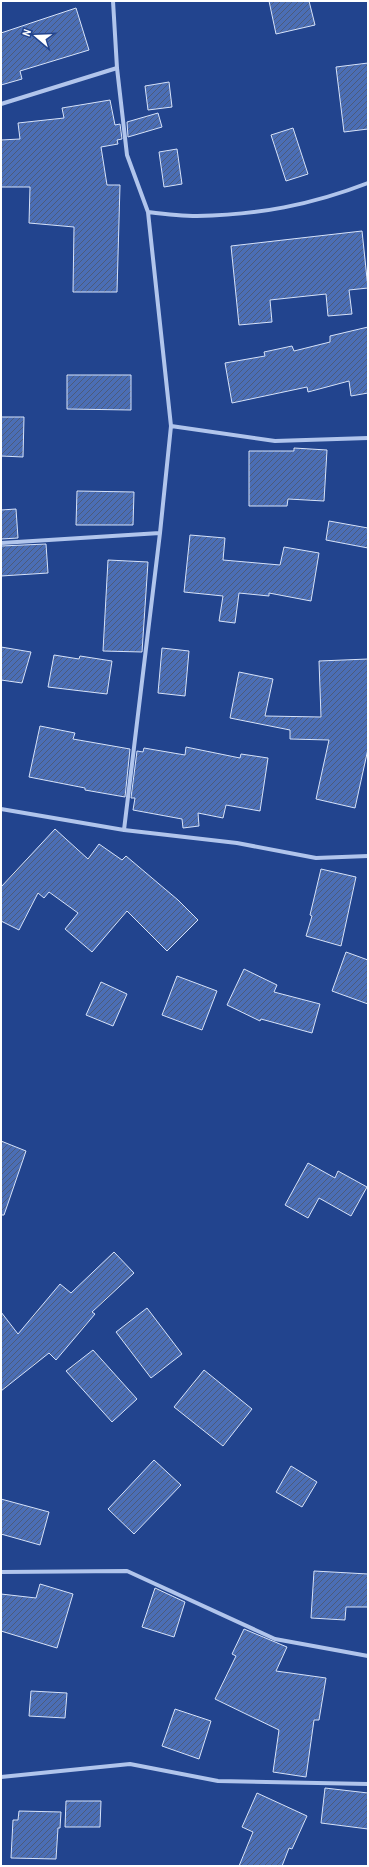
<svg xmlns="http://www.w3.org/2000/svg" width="369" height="1867" font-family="'Archivo Narrow',sans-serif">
  <defs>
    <pattern id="building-hatch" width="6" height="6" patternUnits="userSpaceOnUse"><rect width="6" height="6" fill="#4b6eb5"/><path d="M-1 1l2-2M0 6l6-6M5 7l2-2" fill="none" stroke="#4c5b7b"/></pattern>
  </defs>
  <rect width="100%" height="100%" fill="#22448e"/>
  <path fill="url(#building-hatch)" stroke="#d6e2f9" d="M 269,1 L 309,1 L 315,25 L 276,34 Z
    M 76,8 L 89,50 L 20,71 L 22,79 L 1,85 L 1,33 Z
    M 368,63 L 368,129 L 344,132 L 336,67 Z
    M 169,82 L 172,107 L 148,110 L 145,86 Z
    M 110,100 L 115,125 L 120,124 L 122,139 L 117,140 L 118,144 L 101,147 L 107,185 L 120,185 L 117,292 L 73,292 L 74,227 L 29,223 L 30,187 L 1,187 L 1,140 L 20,139 L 18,123 L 64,118 L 62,108 Z
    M 158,113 L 162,127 L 128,137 L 127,122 Z
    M 293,128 L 308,174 L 286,181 L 271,135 Z
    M 177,149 L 182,184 L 164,187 L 159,152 Z
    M 362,231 L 368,288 L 349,290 L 352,314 L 328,316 L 326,294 L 270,300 L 272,322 L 239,325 L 231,246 Z
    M 368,327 L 368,393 L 351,396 L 349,381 L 308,392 L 307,387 L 232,403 L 225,363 L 265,356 L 264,352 L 292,346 L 294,351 L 330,342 L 330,336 Z
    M 67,375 L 131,375 L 131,410 L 67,409 Z
    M 1,417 L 24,417 L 23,457 L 1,456 Z
    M 294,448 L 327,450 L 324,501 L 288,499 L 287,506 L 249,506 L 249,451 L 294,451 Z
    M 77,491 L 134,492 L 133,525 L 76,525 Z
    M 16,509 L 18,538 L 1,539 L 1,510 Z
    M 329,521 L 368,528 L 368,548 L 326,540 Z
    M 190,535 L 225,538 L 223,560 L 280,565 L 284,547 L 319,553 L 311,601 L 269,593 L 269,596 L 239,593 L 235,623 L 219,621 L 223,596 L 184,592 Z
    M 46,544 L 48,573 L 1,576 L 1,546 Z
    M 108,560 L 148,562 L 142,652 L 103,651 Z
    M 1,647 L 31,652 L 22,683 L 1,680 Z
    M 162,648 L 189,651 L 185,696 L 158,693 Z
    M 54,655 L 79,659 L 80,656 L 112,661 L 107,694 L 48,687 Z
    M 368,659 L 368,749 L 355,808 L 316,799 L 329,740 L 290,739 L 290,730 L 230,718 L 239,672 L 273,679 L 265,716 L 321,717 L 319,661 Z
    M 40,726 L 75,733 L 73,739 L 130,749 L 125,797 L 85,790 L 85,788 L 29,777 Z
    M 186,747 L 240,758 L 241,754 L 268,758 L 260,811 L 226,805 L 223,818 L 198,813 L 199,826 L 183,828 L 182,819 L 133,810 L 135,798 L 131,798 L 137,751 L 143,752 L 144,748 L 185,755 Z
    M 55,829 L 88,859 L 99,844 L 122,860 L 126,856 L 178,900 L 198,920 L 167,951 L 127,911 L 92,952 L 65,929 L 78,913 L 49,892 L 44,898 L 38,893 L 19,930 L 1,921 L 1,887 Z
    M 321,869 L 356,877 L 341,946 L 306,936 L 312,916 L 310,915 Z
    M 346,952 L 368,960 L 368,1004 L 332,991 Z
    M 244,969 L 277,985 L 274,992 L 320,1004 L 312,1033 L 261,1019 L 260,1021 L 227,1005 Z
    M 177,976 L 217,991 L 202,1030 L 162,1015 Z
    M 101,982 L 127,994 L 113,1026 L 86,1015 Z
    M 1,1141 L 26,1151 L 4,1215 L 1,1215 Z
    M 308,1163 L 335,1178 L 338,1171 L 367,1187 L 351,1216 L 319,1198 L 308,1218 L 285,1205 Z
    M 114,1252 L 134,1273 L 92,1312 L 95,1314 L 56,1360 L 49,1353 L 1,1391 L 1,1312 L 18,1334 L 60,1284 L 71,1293 Z
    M 147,1308 L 182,1354 L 151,1378 L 116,1332 Z
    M 93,1350 L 137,1399 L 112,1422 L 66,1371 Z
    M 204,1370 L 252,1409 L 223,1446 L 174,1407 Z
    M 154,1460 L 181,1485 L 134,1534 L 108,1509 Z
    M 291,1466 L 317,1482 L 302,1507 L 276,1492 Z
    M 1,1499 L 49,1512 L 40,1545 L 1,1534 Z
    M 314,1571 L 368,1574 L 368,1607 L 346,1607 L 345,1620 L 311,1618 Z
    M 40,1584 L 73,1594 L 57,1648 L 1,1631 L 1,1594 L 36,1598 Z
    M 155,1588 L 185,1602 L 174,1637 L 142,1627 Z
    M 244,1629 L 287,1647 L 276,1671 L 326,1678 L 319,1720 L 314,1720 L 306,1777 L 273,1772 L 279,1730 L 215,1699 L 236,1656 L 232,1654 Z
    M 31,1691 L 67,1693 L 65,1718 L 29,1716 Z
    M 175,1709 L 211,1721 L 199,1759 L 162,1746 Z
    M 325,1788 L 368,1793 L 368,1829 L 321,1823 Z
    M 257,1793 L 307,1816 L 292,1849 L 289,1848 L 282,1866 L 239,1866 L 253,1832 L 242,1827 Z
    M 66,1801 L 101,1801 L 100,1827 L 65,1827 Z
    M 19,1811 L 61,1812 L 60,1828 L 58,1828 L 56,1859 L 11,1858 L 13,1820 L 18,1820 Z"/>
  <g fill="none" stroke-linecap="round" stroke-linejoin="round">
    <path stroke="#b1c5ec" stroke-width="4" d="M 113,1 L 117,68 L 127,155 L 148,212 L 171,426 L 160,533 L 124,830
      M 1,104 L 117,68
      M 148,212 C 164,214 181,216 197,216 C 258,215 311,205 368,183
      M 171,426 L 275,441 L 368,438
      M 1,543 L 160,533
      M 1,809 L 124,830 L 237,843 L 316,858 L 368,856
      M 1,1572 L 127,1571 L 275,1639 L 368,1656
      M 1,1777 L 130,1764 L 218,1781 L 368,1784"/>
  </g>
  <rect width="369" height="1867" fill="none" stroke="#ffffff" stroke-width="4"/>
  <g transform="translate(36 36) rotate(289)" stroke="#22448e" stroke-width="3" paint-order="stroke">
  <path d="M0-3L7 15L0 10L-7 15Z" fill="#ffffff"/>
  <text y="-6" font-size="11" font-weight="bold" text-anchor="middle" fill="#ffffff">N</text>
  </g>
</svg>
